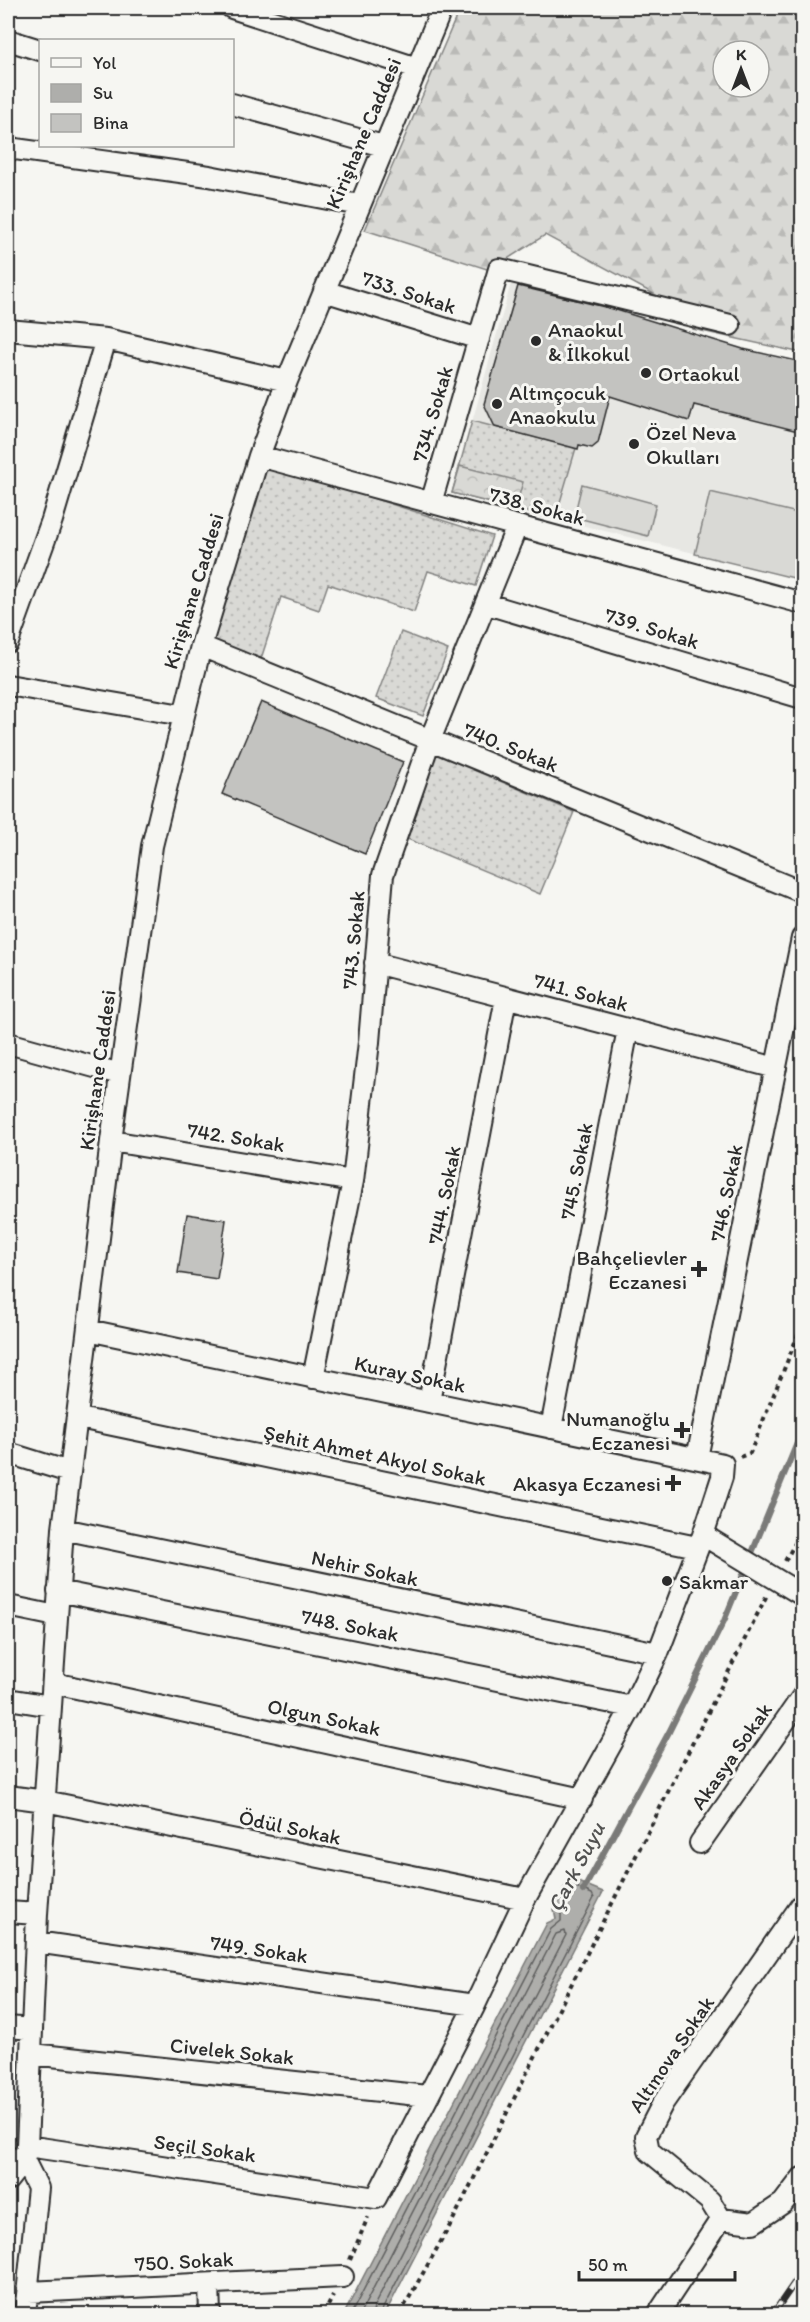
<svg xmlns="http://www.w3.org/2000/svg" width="810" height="2322" font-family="Itim,sans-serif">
  <defs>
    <pattern id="grass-dots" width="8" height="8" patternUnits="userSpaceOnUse" patternTransform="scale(1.5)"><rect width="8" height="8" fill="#d9d9d5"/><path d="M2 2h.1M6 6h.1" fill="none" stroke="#babab7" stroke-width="1.8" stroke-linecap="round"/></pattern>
    <pattern id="forest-firs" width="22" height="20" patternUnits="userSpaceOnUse" patternTransform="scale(1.5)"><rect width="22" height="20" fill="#d9d9d5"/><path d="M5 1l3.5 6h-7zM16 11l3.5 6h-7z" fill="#babab7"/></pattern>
    <pattern id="park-crowns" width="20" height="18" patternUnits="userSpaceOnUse" patternTransform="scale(1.5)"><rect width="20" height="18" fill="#d9d9d5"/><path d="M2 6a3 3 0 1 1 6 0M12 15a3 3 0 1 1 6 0" fill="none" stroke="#babab7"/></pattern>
  </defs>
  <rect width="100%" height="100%" fill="#f6f6f2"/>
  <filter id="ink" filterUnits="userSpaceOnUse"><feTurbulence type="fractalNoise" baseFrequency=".0167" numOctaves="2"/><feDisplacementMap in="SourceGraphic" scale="12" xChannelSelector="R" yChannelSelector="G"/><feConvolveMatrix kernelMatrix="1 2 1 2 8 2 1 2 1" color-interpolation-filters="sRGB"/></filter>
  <g filter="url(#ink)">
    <path fill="#e7e7e3" d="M 512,280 L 720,342 L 802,362 L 802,580 L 452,493 Z"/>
    <path fill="url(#grass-dots)" stroke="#828280" stroke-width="1.5" d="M 472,421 L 576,448 L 555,519 L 452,493 Z
      M 265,464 L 492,536 L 476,586 L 428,571 L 414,612 L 328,584 L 319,610 L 281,597 L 259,665 L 207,649 Z
      M 401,632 L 448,650 L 423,716 L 376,698 Z
      M 433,753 L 574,812 L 540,894 L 398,835 Z"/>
    <path fill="url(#forest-firs)" stroke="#828280" stroke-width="1.5" fill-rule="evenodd" d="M 460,8 L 802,8 L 802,353 L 693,329 L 687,312 L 545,235 L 490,270 L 365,230 ZM 723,51 L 759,51 L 759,87 L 723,87 Z"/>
    <path fill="url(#park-crowns)" stroke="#828280" stroke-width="1.5" d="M 460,466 L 523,482 L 515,509 L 452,493 Z"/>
    <path fill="#d9d9d5" stroke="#828280" stroke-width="1.5" d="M 582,484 L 656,504 L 648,536 L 574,517 Z
      M 710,492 L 802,514 L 802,580 L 695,554 Z"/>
    <path fill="#aeaeab" stroke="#7a7a78" stroke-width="1.5" d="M 569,1878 L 603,1892 L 385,2314 L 344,2314 L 547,1923 L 556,1919 L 554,1909 Z"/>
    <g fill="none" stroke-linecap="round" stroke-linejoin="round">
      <path stroke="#5f5f5e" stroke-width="1.5" d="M 351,2314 L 551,1929 L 561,1921 L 561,1908 L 571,1888 L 574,1886 L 592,1894 L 594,1898 L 380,2314
        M 360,2314 L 556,1934 L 565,1931 L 566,1935 L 374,2306 L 373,2314"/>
      <path stroke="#7a7a78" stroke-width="6" d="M 583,1891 L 669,1732 L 724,1621 L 802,1431"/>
    </g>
    <path fill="#c3c3c0" stroke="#2b2b2b" stroke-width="1.5" d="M 518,286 L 613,309 L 743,349 L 802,362 L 802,432 L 694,405 L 689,421 L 610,396 L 598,443 L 592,448 L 579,445 L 578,449 L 495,427 L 484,404 Z
      M 261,702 L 403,762 L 365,854 L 222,794 Z
      M 187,1214 L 226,1220 L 217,1279 L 178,1273 Z"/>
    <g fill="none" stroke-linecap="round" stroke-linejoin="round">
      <g stroke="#2b2b2b" stroke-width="24">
        <path id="minor" d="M 232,8 L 417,68
          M 8,40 L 40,50
          M 232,104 L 383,146
          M 8,148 L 209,176 L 359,205
          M 324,291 L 479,339
          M 8,330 L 106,339 L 287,381
          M 259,456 L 802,603
          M 431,503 L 499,269 L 730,325
          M 487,604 L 802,698
          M 8,642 L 52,520 L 106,339
          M 201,646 L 802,892
          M 8,685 L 182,715
          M 375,963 L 776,1068
          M 8,1043 L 120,1074
          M 111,1141 L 353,1181
          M 313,1378 L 353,1181 L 369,1042 L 383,875 L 430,740 L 517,526
          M 429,1402 L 506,998
          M 79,1418 L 697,1547
          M 551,1428 L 628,1029
          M 8,1453 L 69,1472
          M 697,1458 L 802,938
          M 63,1529 L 658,1653
          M 703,1535 L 802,1595
          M 58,1591 L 632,1707
          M 8,1606 L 56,1616
          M 54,1683 L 582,1799
          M 8,1699 L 51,1706
          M 8,1796 L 45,1801 L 525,1899
          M 700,1843 L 802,1697
          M 8,1912 L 37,1914
          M 36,1942 L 475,2005
          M 8,2027 L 32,2029
          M 32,2054 L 427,2096
          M 27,2146 L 376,2198 L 475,2005 L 525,1899 L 632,1707 L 658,1653 L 703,1535 L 722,1477 L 723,1464 L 88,1330
          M 8,2158 L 24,2160 L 38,2188 L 25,2314
          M 8,2180 L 24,2160 L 27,2146 L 37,1914 L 63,1529 L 111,1141 L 152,846 L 201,646 L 259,456 L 287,381 L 442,8
          M 721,2219 L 710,2201 L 649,2151 L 646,2136 L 663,2103 L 802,1904
          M 721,2219 L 753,2223 L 783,2203 L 802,2178
          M 209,2284 L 210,2314
          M 28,2292 L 343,2277
          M 658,2314 L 721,2219"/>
      </g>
      <path stroke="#2b2b2b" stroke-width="4" stroke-dasharray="4.5 4.5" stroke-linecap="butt" d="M 740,1457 L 750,1453 L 802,1325
        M 785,1561 L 802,1531
        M 350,2260 L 368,2217
        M 324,2314 L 333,2296
        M 400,2314 L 453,2220 L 767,1595"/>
      <use href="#minor" stroke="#f6f6f2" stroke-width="20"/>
      <g stroke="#2b2b2b" stroke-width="7">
        <path id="rail" d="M 773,2314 L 802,2272"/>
      </g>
      <use href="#rail" stroke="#f6f6f2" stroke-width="4.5" stroke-dasharray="14" stroke-linecap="butt"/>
    </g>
  </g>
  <g fill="#2b2b2b" stroke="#f6f6f2" stroke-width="2">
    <circle cx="536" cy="341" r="6"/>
    <circle cx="646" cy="373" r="6"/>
    <circle cx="497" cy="404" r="6"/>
    <circle cx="634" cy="444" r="6"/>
    <path d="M696 1260h6v6h6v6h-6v6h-6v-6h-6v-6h6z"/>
    <path d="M679 1421h6v6h6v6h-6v6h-6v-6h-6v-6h6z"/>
    <path d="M670 1474h6v6h6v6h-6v6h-6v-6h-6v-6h6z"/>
    <circle cx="667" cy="1581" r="6"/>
  </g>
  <g text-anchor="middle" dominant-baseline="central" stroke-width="6" stroke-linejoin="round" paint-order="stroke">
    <g font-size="21" fill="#2b2b2b" stroke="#f6f6f2">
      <text transform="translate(363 133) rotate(-67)">Kirişhane Caddesi</text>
      <text transform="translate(409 292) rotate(18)">733. Sokak</text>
      <text transform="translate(432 414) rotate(-74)">734. Sokak</text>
      <text transform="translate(537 506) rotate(15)">738. Sokak</text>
      <text transform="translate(193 591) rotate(-73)">Kirişhane Caddesi</text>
      <text transform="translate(652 628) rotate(17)">739. Sokak</text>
      <text transform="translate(511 747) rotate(22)">740. Sokak</text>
      <text transform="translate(353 940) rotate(-85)">743. Sokak</text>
      <text transform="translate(581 992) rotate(15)">741. Sokak</text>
      <text transform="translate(97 1070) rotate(-82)">Kirişhane Caddesi</text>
      <text transform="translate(236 1137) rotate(9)">742. Sokak</text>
      <text transform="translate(576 1171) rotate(-79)">745. Sokak</text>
      <text transform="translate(726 1193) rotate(-79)">746. Sokak</text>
      <text transform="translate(444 1195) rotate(-79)">744. Sokak</text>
      <text transform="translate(410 1374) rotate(12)">Kuray Sokak</text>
      <text transform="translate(375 1455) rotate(12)">Şehit Ahmet Akyol Sokak</text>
      <text transform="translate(365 1568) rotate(12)">Nehir Sokak</text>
      <text transform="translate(350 1625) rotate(11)">748. Sokak</text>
      <text transform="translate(324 1717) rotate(12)">Olgun Sokak</text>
      <text transform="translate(731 1756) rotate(-55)">Akasya Sokak</text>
      <text transform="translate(290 1827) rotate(12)">Ödül Sokak</text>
      <text transform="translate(259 1949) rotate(8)">749. Sokak</text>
      <text transform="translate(232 2051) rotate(6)">Civelek Sokak</text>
      <text transform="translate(671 2054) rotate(-56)">Altınova Sokak</text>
      <text transform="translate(205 2148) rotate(8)">Seçil Sokak</text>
      <text transform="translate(184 2261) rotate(-3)">750. Sokak</text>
    </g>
    <g font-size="21" fill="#2b2b2b" stroke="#f6f6f2" text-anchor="start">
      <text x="548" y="329">Anaokul<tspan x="548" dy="24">&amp; İlkokul</tspan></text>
      <text x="658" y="373">Ortaokul</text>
      <text x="509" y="392">Altınçocuk<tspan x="509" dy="24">Anaokulu</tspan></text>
      <text x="646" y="432">Özel Neva<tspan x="646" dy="24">Okulları</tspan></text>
      <text x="687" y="1257" text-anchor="end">Bahçelievler<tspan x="687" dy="24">Eczanesi</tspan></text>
      <text x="670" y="1418" text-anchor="end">Numanoğlu<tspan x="670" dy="24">Eczanesi</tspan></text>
      <text x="661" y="1483" text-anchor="end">Akasya Eczanesi</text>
      <text x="679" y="1581">Sakmar</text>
    </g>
    <g font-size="22" font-style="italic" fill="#525251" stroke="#f6f6f2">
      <text transform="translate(576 1867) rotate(-62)">Çark Suyu</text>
    </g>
  </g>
  <rect width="810" height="2322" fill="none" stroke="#f6f6f2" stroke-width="30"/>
  <rect x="15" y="15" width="780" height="2292" fill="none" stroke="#2b2b2b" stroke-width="2" filter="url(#ink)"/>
  <rect x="39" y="39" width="195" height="108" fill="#f6f6f2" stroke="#a5a5a2" stroke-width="1.5"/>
  <rect x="51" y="58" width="30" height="9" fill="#f6f6f2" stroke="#a5a5a2" stroke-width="1.5"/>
  <text x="93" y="69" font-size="18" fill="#2b2b2b">Yol</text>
  <rect x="51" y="84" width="30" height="18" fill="#aeaeab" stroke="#a5a5a2" stroke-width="1.5"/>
  <text x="93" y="99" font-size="18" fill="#2b2b2b">Su</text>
  <rect x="51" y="114" width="30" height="18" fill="#c3c3c0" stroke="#a5a5a2" stroke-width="1.5"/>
  <text x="93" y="129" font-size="18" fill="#2b2b2b">Bina</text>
  <g transform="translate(741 69)"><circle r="28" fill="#f6f6f2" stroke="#a5a5a2" stroke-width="1.5"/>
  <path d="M0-4.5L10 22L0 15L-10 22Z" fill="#2b2b2b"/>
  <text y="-9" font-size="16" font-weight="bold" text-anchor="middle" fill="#2b2b2b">K</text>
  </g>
  <path d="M579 2271v9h156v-9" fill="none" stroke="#2b2b2b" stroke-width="3"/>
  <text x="588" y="2271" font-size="18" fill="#2b2b2b" stroke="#f6f6f2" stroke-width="4.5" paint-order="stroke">50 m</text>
</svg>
